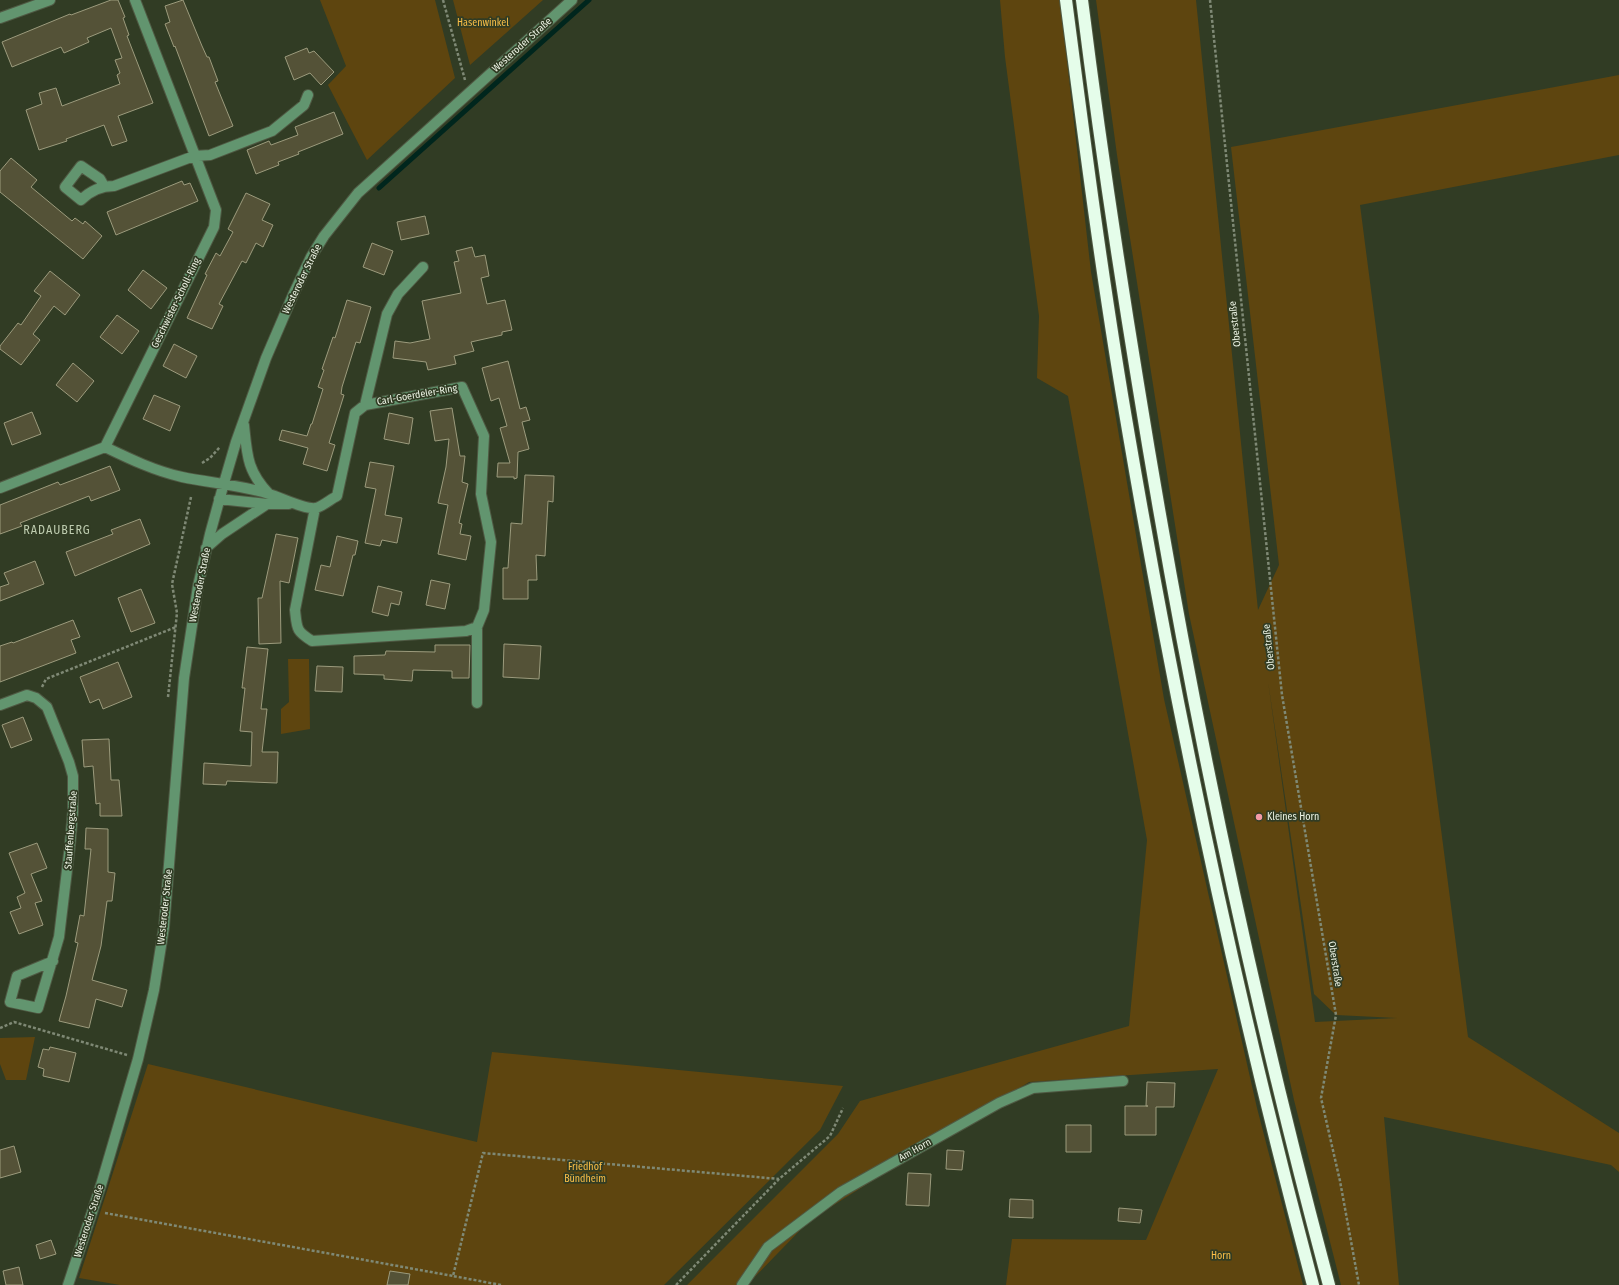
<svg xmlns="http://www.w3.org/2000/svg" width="1619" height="1285" font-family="'Fira Sans Condensed',sans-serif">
  <rect width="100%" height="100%" fill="#313c24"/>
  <path fill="#5e450f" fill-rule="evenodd" d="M 320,0 L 435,0 L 455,78 L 367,160 L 328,85 L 346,66 Z
    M 453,0 L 543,0 L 470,65 Z
    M 1000,0 L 1060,0 L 1091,272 L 1164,699 L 1257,1108 L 1303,1285 L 1006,1285 L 1012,1239 L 1146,1240 L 1218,1069 L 1029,1082 L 810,1220 L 747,1285 L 687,1285 L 838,1134 L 860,1101 L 1129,1026 L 1147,840 L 1068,396 L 1037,378 L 1039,316 L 1005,57 Z
    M 1096,0 L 1196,0 L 1258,610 L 1279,565 L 1231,147 L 1619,75 L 1619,155 L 1360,205 L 1468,1037 L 1619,1133 L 1619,1172 L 1611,1165 L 1384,1117 L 1399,1285 L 1341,1285 L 1294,1100 L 1189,614 L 1117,155 ZM 1268,681 L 1314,994 L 1336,1015 L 1397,1018 L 1315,1022 Z
    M 288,659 L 309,659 L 310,729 L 281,734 L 281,709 L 289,702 Z
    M 35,1037 L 26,1080 L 6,1080 L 0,1064 L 0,1038 Z
    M 492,1052 L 843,1086 L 820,1130 L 664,1285 L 120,1285 L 79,1278 L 148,1064 L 477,1142 Z"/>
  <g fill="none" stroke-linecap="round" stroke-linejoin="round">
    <path stroke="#00261d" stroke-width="5" d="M 379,188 L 589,0"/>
  </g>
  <path fill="#545237" stroke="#9c9b7d" d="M 111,0 L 118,0 L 125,17 L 123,18 L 129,35 L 127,36 L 153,103 L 118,116 L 127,141 L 112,146 L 104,125 L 66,139 L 67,141 L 39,150 L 26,110 L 42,104 L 39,93 L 56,88 L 62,106 L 120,84 L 117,75 L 120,73 L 115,60 L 122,58 L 111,28 L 87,38 L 89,42 L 64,53 L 61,47 L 12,67 L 2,42 L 70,14 L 71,15 Z
    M 183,0 L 202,46 L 207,57 L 209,57 L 218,81 L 215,82 L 233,126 L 209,136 L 175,46 L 174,47 L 165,24 L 170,22 L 165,6 Z
    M 307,48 L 309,53 L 314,51 L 334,72 L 321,85 L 310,73 L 294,80 L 285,57 Z
    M 334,112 L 343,134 L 298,152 L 299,154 L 278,162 L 279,165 L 256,174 L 247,150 L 269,141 L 271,145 L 298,135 L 295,127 Z
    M 11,158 L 37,180 L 31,187 L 72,221 L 75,218 L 83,224 L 85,221 L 102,236 L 83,259 L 0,192 L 0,171 Z
    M 182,181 L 184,185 L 190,183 L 198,201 L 116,235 L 107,212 Z
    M 246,193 L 270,204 L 262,220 L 273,225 L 263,247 L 256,243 L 246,263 L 242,261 L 219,304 L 223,306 L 212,329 L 187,318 L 207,275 L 205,274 L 216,253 L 220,256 L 233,232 L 228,229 Z
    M 425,216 L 429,234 L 401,240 L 397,222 Z
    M 372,243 L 393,251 L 384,275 L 363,267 Z
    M 472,247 L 475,257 L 485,255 L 489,276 L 481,278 L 487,304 L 505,300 L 512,330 L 502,332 L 502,335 L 471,342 L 474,351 L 454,356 L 456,364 L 428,370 L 426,362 L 393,358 L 395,341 L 410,343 L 430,339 L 422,301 L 461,293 L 454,262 L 459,261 L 456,251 Z
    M 143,270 L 167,288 L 151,309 L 128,290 Z
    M 50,271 L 80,295 L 65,315 L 54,306 L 33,334 L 40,340 L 21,365 L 0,349 L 0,346 L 18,323 L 21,325 L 41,296 L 34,291 Z
    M 347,300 L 371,307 L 360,343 L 356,342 L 342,387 L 341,394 L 344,395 L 329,443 L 335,445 L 327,471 L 303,464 L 308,448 L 279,440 L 282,430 L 307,436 L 311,424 L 312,424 L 323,389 L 318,387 L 324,370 L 322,369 L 333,337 L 335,338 Z
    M 117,315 L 139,331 L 122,354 L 100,337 Z
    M 174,344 L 197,356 L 186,378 L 163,366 Z
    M 508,361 L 520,409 L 526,407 L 530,420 L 522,422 L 529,449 L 518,452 L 517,478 L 514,479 L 514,477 L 497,477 L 498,463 L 510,463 L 500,428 L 507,426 L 499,398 L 491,401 L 482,368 Z
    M 73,363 L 94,381 L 77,402 L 56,385 Z
    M 154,395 L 180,406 L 170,431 L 143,419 Z
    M 452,408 L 460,456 L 465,456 L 462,482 L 468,484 L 459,523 L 462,524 L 460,534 L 471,536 L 466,560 L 438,554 L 448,505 L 438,503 L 446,467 L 449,439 L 435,441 L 430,411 Z
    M 32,412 L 41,434 L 12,445 L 4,423 Z
    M 389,413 L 413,418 L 409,444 L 384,439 Z
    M 370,462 L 394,466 L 385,515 L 402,518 L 397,543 L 382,540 L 380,546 L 365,543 L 376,489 L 365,487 Z
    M 110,466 L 120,490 L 91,501 L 89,496 L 20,523 L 22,526 L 0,534 L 0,505 L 58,482 L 60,485 Z
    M 525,475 L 554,476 L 553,502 L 548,501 L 545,556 L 536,555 L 537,580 L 528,580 L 528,599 L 503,599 L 503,568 L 508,568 L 511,523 L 522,524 Z
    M 140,519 L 150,544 L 75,576 L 66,552 L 113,534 L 111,530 Z
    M 276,534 L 298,538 L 289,583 L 280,581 L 281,643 L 259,644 L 258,598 L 262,598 Z
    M 337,536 L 358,541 L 355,555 L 353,555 L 343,596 L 315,590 L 321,565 L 330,567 Z
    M 35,561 L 44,584 L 0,601 L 0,587 L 9,584 L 4,573 Z
    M 431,580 L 450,584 L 445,609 L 426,605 Z
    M 378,586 L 402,592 L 399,605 L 391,603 L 388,616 L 372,612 Z
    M 141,589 L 155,623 L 131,632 L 118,598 Z
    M 73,620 L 80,637 L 71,640 L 76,653 L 0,682 L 0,646 L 12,642 L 13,643 Z
    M 504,644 L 541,646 L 539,679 L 503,677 Z
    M 435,645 L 470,645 L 469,678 L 452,678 L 452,671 L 413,670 L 412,681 L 384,679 L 384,675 L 354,674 L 354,656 L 385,655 L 386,651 L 435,652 Z
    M 247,647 L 268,649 L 261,709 L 267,709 L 262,752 L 278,752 L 277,783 L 227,781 L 226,785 L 203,784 L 204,763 L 251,766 L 252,732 L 240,731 L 245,688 L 242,688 Z
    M 118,662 L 132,697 L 103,709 L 99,699 L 90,703 L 80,677 Z
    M 317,666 L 343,667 L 342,692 L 315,691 Z
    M 23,717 L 32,740 L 11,748 L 2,725 Z
    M 109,739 L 111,780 L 119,780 L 122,816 L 100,816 L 100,803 L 96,804 L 93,766 L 84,767 L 82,740 Z
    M 86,828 L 108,829 L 108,872 L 115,873 L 112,901 L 107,901 L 101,946 L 92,980 L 127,990 L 122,1007 L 96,999 L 89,1028 L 59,1021 L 66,996 L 78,943 L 75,942 L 80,915 L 84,916 L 91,849 L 85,849 Z
    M 37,843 L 47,868 L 31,874 L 42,901 L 35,903 L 43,925 L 19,934 L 10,912 L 21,908 L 17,897 L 25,893 L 9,853 Z
    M 50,1047 L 76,1053 L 69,1082 L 43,1076 L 44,1069 L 38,1067 L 43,1049 L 49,1050 Z
    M 1147,1082 L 1175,1083 L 1174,1107 L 1156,1107 L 1156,1135 L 1125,1135 L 1125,1106 L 1148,1106 L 1146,1106 Z
    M 1066,1125 L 1091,1125 L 1091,1152 L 1066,1152 Z
    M 14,1146 L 21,1172 L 0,1178 L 0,1150 Z
    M 947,1150 L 964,1151 L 962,1170 L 946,1169 Z
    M 908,1173 L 931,1174 L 929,1206 L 906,1205 Z
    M 1010,1199 L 1033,1200 L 1033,1218 L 1009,1217 Z
    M 1119,1208 L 1142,1210 L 1140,1223 L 1118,1221 Z
    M 51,1240 L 56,1254 L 40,1259 L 36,1245 Z
    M 19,1267 L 23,1285 L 6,1285 L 3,1271 Z
    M 390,1271 L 410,1274 L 408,1285 L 387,1285 Z"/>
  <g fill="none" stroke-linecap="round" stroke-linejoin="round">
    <g stroke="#4f5943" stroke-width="12">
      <path id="minor" d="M 0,18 L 50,0
        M 104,186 L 100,179 L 81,166 L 65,187 L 81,200 C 90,191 102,186 114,186 L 194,156 L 210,155 L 272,131 L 304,105 L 308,95
        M 365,405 L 387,314 L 398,294 L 423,267
        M 244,425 C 247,455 247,471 269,494
        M 105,447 C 130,459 155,471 182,477 C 211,483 241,485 269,494 C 280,497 305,510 316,508 C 323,506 331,499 337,496 L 355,413 L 365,405 L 462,387 L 484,436 L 481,494 L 491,542 L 484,610 L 477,627 L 466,631 L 312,641 C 296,631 297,629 295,610 L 315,508
        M 0,488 L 105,447 L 214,227 L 216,210 L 135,0
        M 219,499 L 267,504
        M 206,548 L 222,534 L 267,504 L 289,504
        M 477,627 L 477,703
        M 0,705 L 27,695 L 36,698 L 47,707 L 69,762 L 73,776 L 73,811 L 70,845 L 59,937 L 38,1008 L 10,1002 L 17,976 L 53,961
        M 68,1285 L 101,1185 L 138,1059 L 154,990 L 164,927 L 184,678 L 198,586 L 210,534 L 224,483 L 236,442 L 266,358 L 293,295 L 311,257 L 324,236 L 358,193 L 572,0
        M 742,1285 L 768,1247 L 841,1192 L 999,1103 L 1033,1088 L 1123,1081"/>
    </g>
    <g stroke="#4f5943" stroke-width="14">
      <path id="highway" d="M 1066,0 C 1085,146 1104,292 1129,436 C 1178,722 1238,1005 1313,1285
        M 1082,0 C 1098,128 1117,256 1138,384 C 1187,687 1249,988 1329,1285"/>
    </g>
    <path stroke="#7f8975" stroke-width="2.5" stroke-dasharray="3 2" stroke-linecap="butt" d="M 443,0 L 465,80
      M 1210,0 L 1282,695 L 1336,1015 L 1321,1098 L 1340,1181 L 1359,1285
      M 202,463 L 210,458 L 220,447
      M 42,687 L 46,679 L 176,627
      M 168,697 L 177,613 L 172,584 L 191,497
      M 0,1028 L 14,1022 L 127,1055
      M 105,1213 L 453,1276
      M 501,1285 L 453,1276 L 483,1153 L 779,1179
      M 676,1285 L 779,1179 L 830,1136 L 843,1108"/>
    <use href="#minor" stroke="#62956f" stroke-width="10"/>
    <use href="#highway" stroke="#e5fdea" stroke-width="12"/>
  </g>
  <circle fill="#f49aa6" stroke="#313c24" stroke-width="1.5" cx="1259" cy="817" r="4"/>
  <g text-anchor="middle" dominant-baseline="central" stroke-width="3.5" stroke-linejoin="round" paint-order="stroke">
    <g font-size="10" fill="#fbbf47" stroke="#313c24">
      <text x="483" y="23">Hasenwinkel</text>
      <text x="585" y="1167">Friedhof<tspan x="585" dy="12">Bündheim</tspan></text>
      <text x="1221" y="1256">Horn</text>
    </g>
    <g font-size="10" fill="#ecf3e4" stroke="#313c24">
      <text transform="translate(522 45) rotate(-42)">Westeroder Straße</text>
      <text transform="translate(302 279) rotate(-64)">Westeroder Straße</text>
      <text transform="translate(176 303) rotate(-64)">Geschwister-Scholl-Ring</text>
      <text transform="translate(1235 324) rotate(-96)">Oberstraße</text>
      <text transform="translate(417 395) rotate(-10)">Carl-Goerdeler-Ring</text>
      <text transform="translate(200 585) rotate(-79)">Westeroder Straße</text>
      <text transform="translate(1269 647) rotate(-96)">Oberstraße</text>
      <text transform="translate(71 830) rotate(-86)">Stauffenbergstraße</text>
      <text transform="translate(165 907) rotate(-84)">Westeroder Straße</text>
      <text transform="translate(1335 964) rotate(81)">Oberstraße</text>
      <text transform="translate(915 1150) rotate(-29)">Am Horn</text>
      <text transform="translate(89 1221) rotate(-72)">Westeroder Straße</text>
    </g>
    <g font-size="10" fill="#ecf3e4" stroke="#313c24" text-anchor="start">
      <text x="1267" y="817">Kleines Horn</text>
    </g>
    <g font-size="12" letter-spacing="1" fill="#beccaf" stroke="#313c24">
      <text x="57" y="530">RADAUBERG</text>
    </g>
  </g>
</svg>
